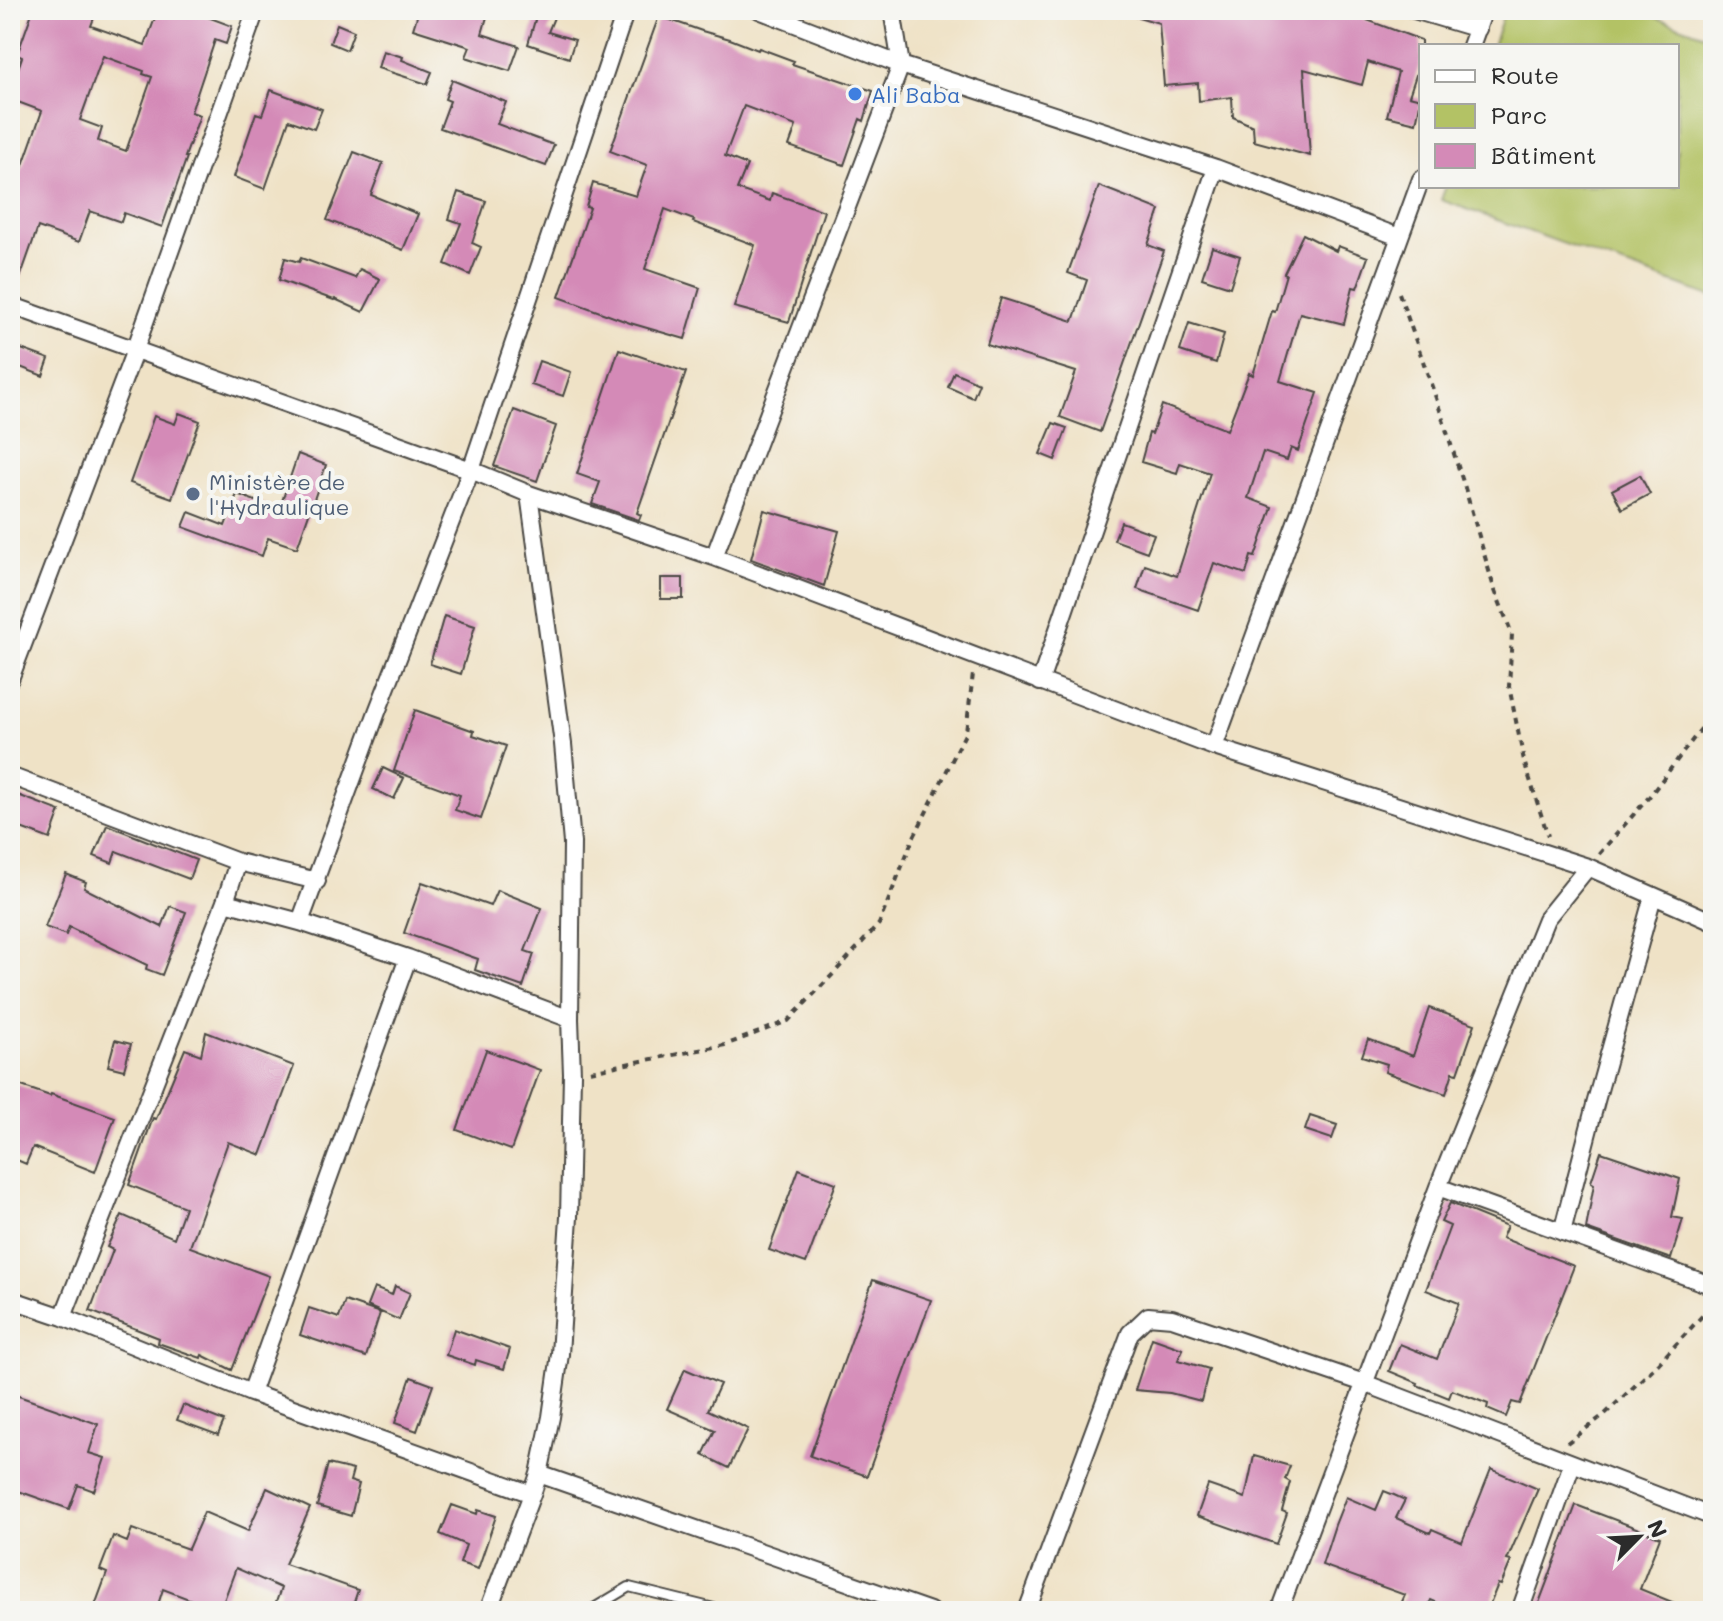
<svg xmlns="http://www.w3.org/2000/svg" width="1723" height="1621" font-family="Mali,sans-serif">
  <rect width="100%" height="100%" fill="#f6f6f2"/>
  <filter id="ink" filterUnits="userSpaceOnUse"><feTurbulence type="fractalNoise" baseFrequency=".0125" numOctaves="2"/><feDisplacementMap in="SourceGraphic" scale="16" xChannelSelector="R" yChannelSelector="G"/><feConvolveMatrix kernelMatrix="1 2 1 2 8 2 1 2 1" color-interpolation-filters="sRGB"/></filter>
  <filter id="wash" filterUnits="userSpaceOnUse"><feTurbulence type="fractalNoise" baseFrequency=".006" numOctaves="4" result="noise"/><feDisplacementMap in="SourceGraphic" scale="32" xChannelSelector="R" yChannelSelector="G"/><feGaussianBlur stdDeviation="1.8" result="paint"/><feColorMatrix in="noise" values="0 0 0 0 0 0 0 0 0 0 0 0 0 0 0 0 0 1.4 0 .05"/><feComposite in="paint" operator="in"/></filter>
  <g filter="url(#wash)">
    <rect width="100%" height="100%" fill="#efe2c6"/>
    <path fill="#b3c265" stroke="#6f7648" stroke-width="2" d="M 1505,10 L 1636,10 L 1713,38 L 1713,297 L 1441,200 L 1446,186 L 1677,186 L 1677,46 L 1493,46 Z"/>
    <g id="blocks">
      <path fill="#d48ab7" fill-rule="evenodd" d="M 33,10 L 97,10 L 91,26 L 145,45 L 158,10 L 189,10 L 232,26 L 226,44 L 215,40 L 191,112 L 200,115 L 185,157 L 187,157 L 162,227 L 124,213 L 121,222 L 90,211 L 79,242 L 38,227 L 14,295 L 10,294 L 10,180 L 17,182 L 42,111 L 10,99 L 10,92 L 22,57 L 17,55 ZM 103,56 L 144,71 L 143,74 L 152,77 L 126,151 L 98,141 L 102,128 L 80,120 Z
        M 419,10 L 489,10 L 482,34 L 519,46 L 510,71 L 466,57 L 470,47 L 413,29 Z
        M 538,10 L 557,10 L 548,32 L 575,40 L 569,58 L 528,44 Z
        M 1128,10 L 1367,10 L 1364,19 L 1421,40 L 1421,60 L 1409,96 L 1421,99 L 1416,123 L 1387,116 L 1398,72 L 1368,62 L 1362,85 L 1304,69 L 1310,156 L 1254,141 L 1253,126 L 1233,117 L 1232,97 L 1199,101 L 1198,83 L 1164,86 L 1159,23 L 1128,14 Z
        M 659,16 L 702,31 L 730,39 L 758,50 L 759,48 L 794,61 L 792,64 L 873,91 L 864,121 L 860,119 L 844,165 L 789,146 L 796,126 L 744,106 L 725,156 L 747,165 L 737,189 L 770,201 L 772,193 L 824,211 L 789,322 L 734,307 L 755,245 L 693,222 L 694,220 L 665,209 L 645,269 L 700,288 L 685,339 L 630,323 L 559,297 L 590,208 L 586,207 L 593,183 L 636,196 L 647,165 L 610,151 Z
        M 337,24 L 354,31 L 347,50 L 330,43 Z
        M 383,51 L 403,57 L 402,60 L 432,72 L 427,84 L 378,68 Z
        M 452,80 L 506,102 L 497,124 L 554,145 L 546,166 L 440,128 L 450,101 L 445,99 Z
        M 271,90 L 322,109 L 314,129 L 289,120 L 265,189 L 234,177 L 256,113 L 262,115 Z
        M 354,152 L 383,163 L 371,195 L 418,214 L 403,250 L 327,220 Z
        M 1099,186 L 1160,210 L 1148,245 L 1164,251 L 1100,432 L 1060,417 L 1076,372 L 987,344 L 1001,298 L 1073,321 L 1087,280 L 1068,273 Z
        M 458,192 L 486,201 L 472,243 L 481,247 L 470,275 L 445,264 L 461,223 L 449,219 Z
        M 1303,234 L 1336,251 L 1338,246 L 1368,257 L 1357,288 L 1353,287 L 1344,324 L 1300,313 L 1280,381 L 1318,393 L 1298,451 L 1291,448 L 1287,460 L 1263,452 L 1248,498 L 1272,507 L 1255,557 L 1251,556 L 1246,574 L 1214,563 L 1198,610 L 1137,589 L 1145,565 L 1177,576 L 1210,473 L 1180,463 L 1177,473 L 1141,462 L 1149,433 L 1152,434 L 1162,405 L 1227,430 L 1249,373 L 1253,375 L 1272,311 L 1275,312 L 1286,274 L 1284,273 Z
        M 1212,247 L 1240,256 L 1230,287 L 1202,278 Z
        M 285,258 L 299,262 L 301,258 L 355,278 L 360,269 L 380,279 L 363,312 L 335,299 L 334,300 L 279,280 Z
        M 1189,323 L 1224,334 L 1216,363 L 1180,351 Z
        M 10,345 L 49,359 L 43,376 L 10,363 Z
        M 619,349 L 686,372 L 637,513 L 641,515 L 639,520 L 592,504 L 600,482 L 577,474 Z
        M 539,361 L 571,372 L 563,396 L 531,385 Z
        M 954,372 L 979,383 L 973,398 L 948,387 Z
        M 514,410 L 556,426 L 537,481 L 494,466 Z
        M 179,413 L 200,421 L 172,498 L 130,483 L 154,416 L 175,424 Z
        M 1053,423 L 1067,428 L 1055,460 L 1040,454 Z
        M 298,454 L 326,465 L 297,548 L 268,538 L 262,556 L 183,527 L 189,512 L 225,526 L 237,494 L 279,510 Z
        M 1640,475 L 1650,494 L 1622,509 L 1612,490 Z
        M 764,510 L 839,531 L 824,586 L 751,559 Z
        M 1121,522 L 1154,534 L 1147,552 L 1114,540 Z
        M 661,578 L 683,578 L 683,599 L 661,599 Z
        M 444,616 L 475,626 L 461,674 L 430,664 Z
        M 415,710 L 474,731 L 473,735 L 506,746 L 481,819 L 455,810 L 460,795 L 394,771 Z
        M 383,768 L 404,778 L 394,799 L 373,789 Z
        M 10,792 L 60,811 L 50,839 L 10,824 Z
        M 107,825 L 196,860 L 189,879 L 116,851 L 112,863 L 94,856 Z
        M 66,874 L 86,882 L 84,888 L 162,927 L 170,906 L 186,912 L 162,975 L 146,969 L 147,965 L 69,927 L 66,935 L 45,927 Z
        M 422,882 L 490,906 L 497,890 L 542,908 L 525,951 L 534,954 L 523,987 L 475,970 L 478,959 L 404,933 Z
        M 1429,1008 L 1475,1024 L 1458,1073 L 1453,1072 L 1446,1094 L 1385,1072 L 1387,1064 L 1362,1056 L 1368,1039 L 1413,1056 Z
        M 206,1032 L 294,1066 L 261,1155 L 228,1142 L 190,1247 L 269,1276 L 232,1370 L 202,1355 L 201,1358 L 158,1343 L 159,1338 L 90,1311 L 113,1250 L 107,1247 L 122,1215 L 174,1238 L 185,1207 L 129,1185 L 153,1118 L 156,1119 L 185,1049 L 201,1055 Z
        M 115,1040 L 131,1044 L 124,1070 L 108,1066 Z
        M 486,1050 L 540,1070 L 511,1150 L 457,1130 Z
        M 10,1082 L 50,1096 L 51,1094 L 115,1117 L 95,1172 L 33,1147 L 26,1164 L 10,1157 Z
        M 1310,1116 L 1337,1125 L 1332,1139 L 1305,1130 Z
        M 1601,1152 L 1680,1179 L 1672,1217 L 1683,1219 L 1671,1259 L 1586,1229 L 1594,1184 L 1591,1182 Z
        M 799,1169 L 836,1183 L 806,1263 L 769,1250 Z
        M 1450,1203 L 1507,1226 L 1502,1238 L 1574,1266 L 1520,1404 L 1512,1402 L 1506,1417 L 1487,1409 L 1488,1404 L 1452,1390 L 1449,1398 L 1417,1385 L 1418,1383 L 1389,1371 L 1400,1344 L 1437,1359 L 1459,1303 L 1426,1290 L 1450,1226 L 1441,1222 Z
        M 873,1280 L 931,1300 L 867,1476 L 810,1456 Z
        M 395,1286 L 410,1293 L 399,1320 L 367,1306 L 374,1288 L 392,1295 Z
        M 345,1301 L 380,1313 L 366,1357 L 300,1335 L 309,1308 L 339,1318 Z
        M 454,1329 L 510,1349 L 504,1369 L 476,1360 L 475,1365 L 446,1355 Z
        M 1152,1338 L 1183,1349 L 1178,1360 L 1209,1369 L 1201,1401 L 1170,1393 L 1135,1390 Z
        M 685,1369 L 720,1384 L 708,1410 L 748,1429 L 729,1468 L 703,1455 L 715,1430 L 667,1409 Z
        M 411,1377 L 433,1385 L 417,1431 L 395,1423 Z
        M 10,1393 L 98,1424 L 89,1453 L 105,1458 L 94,1491 L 78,1485 L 69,1509 L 10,1488 Z
        M 183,1405 L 224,1421 L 218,1435 L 177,1420 Z
        M 1254,1456 L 1290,1466 L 1285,1479 L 1290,1482 L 1282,1511 L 1287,1513 L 1276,1544 L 1197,1516 L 1208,1485 L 1245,1498 Z
        M 328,1464 L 353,1470 L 350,1481 L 359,1484 L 351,1516 L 317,1506 Z
        M 1491,1469 L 1538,1489 L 1507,1560 L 1511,1561 L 1501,1585 L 1498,1584 L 1487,1611 L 1457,1611 L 1431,1600 L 1426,1611 L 1417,1611 L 1401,1604 L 1405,1595 L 1322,1565 L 1335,1525 L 1346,1497 L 1376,1510 L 1384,1491 L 1394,1495 L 1405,1500 L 1396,1518 L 1430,1533 L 1432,1529 L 1462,1542 Z
        M 267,1488 L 310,1508 L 285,1564 L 358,1590 L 351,1611 L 273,1611 L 281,1588 L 236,1568 L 220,1611 L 163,1589 L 156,1611 L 93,1611 L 107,1573 L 100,1570 L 113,1536 L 127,1542 L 132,1529 L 188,1549 L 204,1512 L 248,1531 Z
        M 452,1505 L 477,1514 L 478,1510 L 496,1516 L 478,1569 L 460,1563 L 466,1545 L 440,1534 Z
        M 1576,1505 L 1660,1537 L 1640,1589 L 1694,1611 L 1536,1611 Z"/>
    </g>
  </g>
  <g filter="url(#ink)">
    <use href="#blocks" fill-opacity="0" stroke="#484642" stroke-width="2"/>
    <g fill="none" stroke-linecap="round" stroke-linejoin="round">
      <g stroke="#484642" stroke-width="12">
        <path id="lane" d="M 589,1611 L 629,1587 L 726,1611"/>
      </g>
      <g stroke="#484642" stroke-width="20">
        <path id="street" d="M 759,10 L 901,65 L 1216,168 L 1399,237
          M 1414,10 L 1478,29
          M 1710,10 L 1713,11
          M 1471,46 L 1484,10
          M 10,305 L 471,470 L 529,494 L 714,557 L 1214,747 L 1588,867 L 1713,922
          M 714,557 L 901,65 L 892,10
          M 10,679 L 135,350 L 256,10
          M 1040,682 L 1216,168
          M 1214,747 L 1421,179
          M 10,776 L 238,862 L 317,881
          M 225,902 L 300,922 L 408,958 L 570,1019
          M 300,922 L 377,712 L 471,470 L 626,10
          M 1438,1187 L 1713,1286
          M 1562,1232 L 1596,1101 L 1653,896
          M 10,1299 L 63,1317 L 251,1393 L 532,1494
          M 63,1317 L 225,902 L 238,862
          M 251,1393 L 408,958
          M 539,1474 L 930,1611
          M 488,1611 L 532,1494 L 539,1474 L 551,1417 L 560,1354 L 569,1217 L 572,1074 L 570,1019 L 572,843 L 563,744 L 529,494
          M 1027,1611 L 1130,1333 L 1148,1316 L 1172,1318 L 1364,1383 L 1713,1517
          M 1279,1611 L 1438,1187 L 1546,919 L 1588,867
          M 1520,1611 L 1572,1464"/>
      </g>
      <path stroke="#484642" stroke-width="4" stroke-dasharray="6 6" stroke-linecap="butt" d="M 1399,293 L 1436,398 L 1465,488 L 1494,588 L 1512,634 L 1509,686 L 1524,761 L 1548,836
        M 1599,854 L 1649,797 L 1713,713
        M 590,1071 L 725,1045 L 788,1021 L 835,972 L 879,924 L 912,841 L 966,732 L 973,674
        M 1567,1443 L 1605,1414 L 1658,1364 L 1713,1304"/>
      <use href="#lane" stroke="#fff" stroke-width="8"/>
      <use href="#street" stroke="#fff" stroke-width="16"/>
    </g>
  </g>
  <circle fill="#3f7fe0" stroke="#f6f6f2" stroke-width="3" cx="855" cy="94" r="8"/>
  <circle fill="#5c6f8a" stroke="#f6f6f2" stroke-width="3" cx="193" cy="494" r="8"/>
  <g text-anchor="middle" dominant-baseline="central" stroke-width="8" stroke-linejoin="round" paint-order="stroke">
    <g font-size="22" fill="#366cbe" stroke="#f6f6f2" text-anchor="start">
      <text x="871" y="94">Ali Baba</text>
    </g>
    <g font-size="22" fill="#4e5e75" stroke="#f6f6f2" text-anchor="start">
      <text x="209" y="481">Ministère de<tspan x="209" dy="25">l'Hydraulique</tspan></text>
    </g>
  </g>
  <rect width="1723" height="1621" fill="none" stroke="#f6f6f2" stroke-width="40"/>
  <rect x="1419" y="44" width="260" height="144" fill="#f6f6f2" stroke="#a5a5a2" stroke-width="2"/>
  <rect x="1435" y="70" width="40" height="12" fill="#ffffff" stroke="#a5a5a2" stroke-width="2"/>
  <text x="1491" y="84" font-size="24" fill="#2b2b2b">Route</text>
  <rect x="1435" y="104" width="40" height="24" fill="#b3c265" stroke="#a5a5a2" stroke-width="2"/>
  <text x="1491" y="124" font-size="24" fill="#2b2b2b">Parc</text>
  <rect x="1435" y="144" width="40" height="24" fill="#d48ab7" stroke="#a5a5a2" stroke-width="2"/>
  <text x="1491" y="164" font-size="24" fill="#2b2b2b">Bâtiment</text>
  <g transform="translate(1639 1537) rotate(66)" stroke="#f6f6f2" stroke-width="6" paint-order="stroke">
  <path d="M0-6L14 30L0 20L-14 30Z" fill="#2b2b2b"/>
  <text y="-12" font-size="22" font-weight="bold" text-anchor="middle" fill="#2b2b2b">N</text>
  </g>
</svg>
